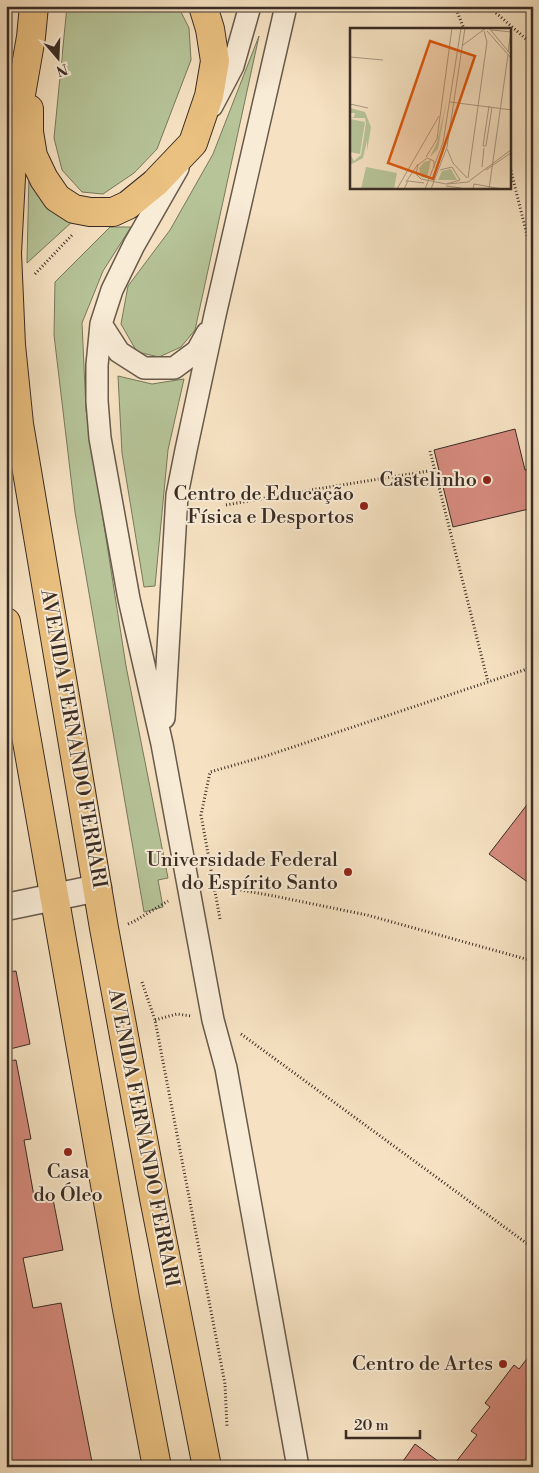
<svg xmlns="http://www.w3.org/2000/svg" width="539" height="1473" font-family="'Libre Bodoni',serif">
  <rect width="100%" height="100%" fill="#f6e2c2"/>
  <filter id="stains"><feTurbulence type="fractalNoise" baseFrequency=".004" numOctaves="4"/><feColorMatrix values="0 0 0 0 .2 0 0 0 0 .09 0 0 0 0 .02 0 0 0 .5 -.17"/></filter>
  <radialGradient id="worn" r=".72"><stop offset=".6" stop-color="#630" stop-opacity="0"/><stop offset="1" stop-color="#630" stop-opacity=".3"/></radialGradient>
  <path fill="#b6c498" stroke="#78785e" d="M 67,6 L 178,6 L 189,28 L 191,60 L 157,149 L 134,173 L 103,194 L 82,192 L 62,170 L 54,138 Z
    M 259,36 L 195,330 L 181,347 L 159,357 L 137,352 L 121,324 L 128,286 L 170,230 L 213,154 Z
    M 29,174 L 72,222 L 27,263 Z
    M 110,227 L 131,227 L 103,271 L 82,323 L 86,410 L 126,666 L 168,878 L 158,880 L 163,907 L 144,912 L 75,512 L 54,335 L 55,282 Z
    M 118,376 L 152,384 L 184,379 L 168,450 L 155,586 L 144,587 L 122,453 Z"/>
  <path fill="#d68b7e" stroke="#392c24" d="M 515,429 L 525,470 L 533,468 L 533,508 L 453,527 L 434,450 Z
    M 533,797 L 533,886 L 489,854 Z
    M 16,971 L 30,1044 L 6,1050 L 6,972 Z
    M 16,1060 L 31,1139 L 24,1140 L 35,1202 L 53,1199 L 63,1250 L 23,1258 L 33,1308 L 61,1303 L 93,1467 L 6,1467 L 6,1061 Z
    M 533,1351 L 533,1467 L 452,1467 L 477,1435 L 471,1431 L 490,1407 L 485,1403 L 514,1365 L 519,1369 Z
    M 415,1444 L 446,1467 L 399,1467 Z"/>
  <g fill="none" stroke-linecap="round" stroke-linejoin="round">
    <g stroke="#685a4c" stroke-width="24">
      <path id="minor" d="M 212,106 L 233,66 L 250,6
        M 178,168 L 134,245 L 112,290 L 101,324 L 97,365 L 97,401 L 100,438 L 129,599 L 162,744 L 213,1020 L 226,1068 L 298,1467
        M 101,324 L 119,352 L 144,368 L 174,368 L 197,351 L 207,333
        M 164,718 L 177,495 L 186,450 L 215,315 L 286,6"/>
    </g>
    <g stroke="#685a4c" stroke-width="29">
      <path id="tertiary" d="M 6,907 L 98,888"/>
    </g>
    <g stroke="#392c24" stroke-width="30">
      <path id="primary" d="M 34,6 L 31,37 L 13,140 L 7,253 L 11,345 L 19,424 L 104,928 L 154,1198 L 207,1467
        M 29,109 L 29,132 L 33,156 L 44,179 L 57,198 L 74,209 L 90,212 L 113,212 L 128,205 L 155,183 L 193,143 L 209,96 L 215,61 L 210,29 L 203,6
        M 6,622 L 126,1304 L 157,1467"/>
    </g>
    <path stroke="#392c24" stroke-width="3" stroke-dasharray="1 2.5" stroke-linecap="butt" d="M 455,6 L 464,29
      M 488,6 L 533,45
      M 510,167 L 533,259
      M 35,274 L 72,235
      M 430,451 L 488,682
      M 226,505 L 311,490 L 435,470
      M 532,514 L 533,514
      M 213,885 L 274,896 L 367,915 L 533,961
      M 220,919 L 201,815 L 210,772 L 266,756 L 533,667
      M 128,924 L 133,922 L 168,901
      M 142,982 L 155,1020 L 225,1384 L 227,1427
      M 155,1020 L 177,1014 L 191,1016
      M 241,1034 L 533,1248"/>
    <use href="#minor" stroke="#f9ecd7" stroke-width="21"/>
    <use href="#tertiary" stroke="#f9ecd7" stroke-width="26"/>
    <use href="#primary" stroke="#ebc181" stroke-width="28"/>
  </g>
  <g fill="#8f2418" stroke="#f9ecd7" stroke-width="2">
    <circle cx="487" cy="480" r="5"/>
    <circle cx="364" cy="506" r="5"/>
    <circle cx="348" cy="872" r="5"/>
    <circle cx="68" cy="1152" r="5"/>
    <circle cx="503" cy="1364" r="5"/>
  </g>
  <g text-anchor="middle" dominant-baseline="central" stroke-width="4" stroke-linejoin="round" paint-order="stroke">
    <g font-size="20" fill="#392c24" stroke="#f9ecd7" text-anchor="end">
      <text x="477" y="480">Castelinho</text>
      <text x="354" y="494">Centro de Educação<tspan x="354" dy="23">Física e Desportos</tspan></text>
      <text x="338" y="860">Universidade Federal<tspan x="338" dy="23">do Espírito Santo</tspan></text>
      <text x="68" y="1172" text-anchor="middle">Casa<tspan x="68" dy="23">do Óleo</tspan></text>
      <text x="493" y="1364">Centro de Artes</text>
    </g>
    <g font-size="20" fill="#392c24" stroke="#f9ecd7">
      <text transform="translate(73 739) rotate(80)">AVENIDA FERNANDO FERRARI</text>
      <text transform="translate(143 1138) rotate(79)">AVENIDA FERNANDO FERRARI</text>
    </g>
  </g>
  <g transform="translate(350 28)">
    <rect width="161" height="161" fill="#f6e2c2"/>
    <path d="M 97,71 L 88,121 L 80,129 L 87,114 ZM 0,80 L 15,84 L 21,99 L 17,123 L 17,113 L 13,130 L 0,137 L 0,126 L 4,133 L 11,127 L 16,95 L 15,90 L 0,90 L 4,89 L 5,85 L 0,85 ZM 0,91 L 15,94 L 10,126 L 0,124 ZM 81,132 L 77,150 L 71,149 L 69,140 L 74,134 ZM 16,139 L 47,145 L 44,161 L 11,161 ZM 101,141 L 107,152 L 88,152 L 92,143 Z" fill="#b6c498"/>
    <path fill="none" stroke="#aa9983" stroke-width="1" d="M 139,0 L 162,28M 141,2 L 162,4M 137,3 L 162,31M 113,17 L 136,0M 158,24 L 161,3M 0,29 L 33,32M 100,74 L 162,82M 0,76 L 18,80M 139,78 L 133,118 L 136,118 L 142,79M 97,121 L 103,135 L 117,150M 76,129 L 87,111 L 102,0M 132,139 L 134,120M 84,140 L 84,133 L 77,130 L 68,137 L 66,146 L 71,151 L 96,156 L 110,152 L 102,139 L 90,142M 136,142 L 162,124M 118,150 L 137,14 L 134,3M 56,154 L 68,136M 97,156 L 118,154 L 162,121M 96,158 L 111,160M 47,161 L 89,88M 54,161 L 58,153 L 74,155M 75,161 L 93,115 L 111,0M 81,161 L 97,119 L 115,0M 123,161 L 124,156 L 152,161M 139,161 L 158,27"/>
    <path fill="#df570d" fill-opacity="0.15" stroke="#df570d" stroke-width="2.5" d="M 80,13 L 125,28 L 83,151 L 38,135 Z"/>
    <rect width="161" height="161" fill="none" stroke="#392c24" stroke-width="2.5"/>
  </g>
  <rect width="539" height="1473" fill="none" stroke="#f6e2c2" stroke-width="25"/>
  <rect x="8" y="8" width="524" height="1458" fill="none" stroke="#392c24" stroke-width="2.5"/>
  <rect x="12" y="12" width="514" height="1448" fill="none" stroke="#392c24"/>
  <g transform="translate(58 58) rotate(161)" stroke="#f9ecd7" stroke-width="4" paint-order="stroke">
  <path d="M0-4L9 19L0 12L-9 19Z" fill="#392c24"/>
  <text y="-8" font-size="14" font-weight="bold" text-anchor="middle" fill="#392c24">N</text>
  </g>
  <path d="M346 1430v8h74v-8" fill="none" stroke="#392c24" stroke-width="2.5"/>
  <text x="354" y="1430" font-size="15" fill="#392c24" stroke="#f9ecd7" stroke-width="4" paint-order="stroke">20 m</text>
  <rect width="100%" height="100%" filter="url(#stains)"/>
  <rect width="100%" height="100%" fill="url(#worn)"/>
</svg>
